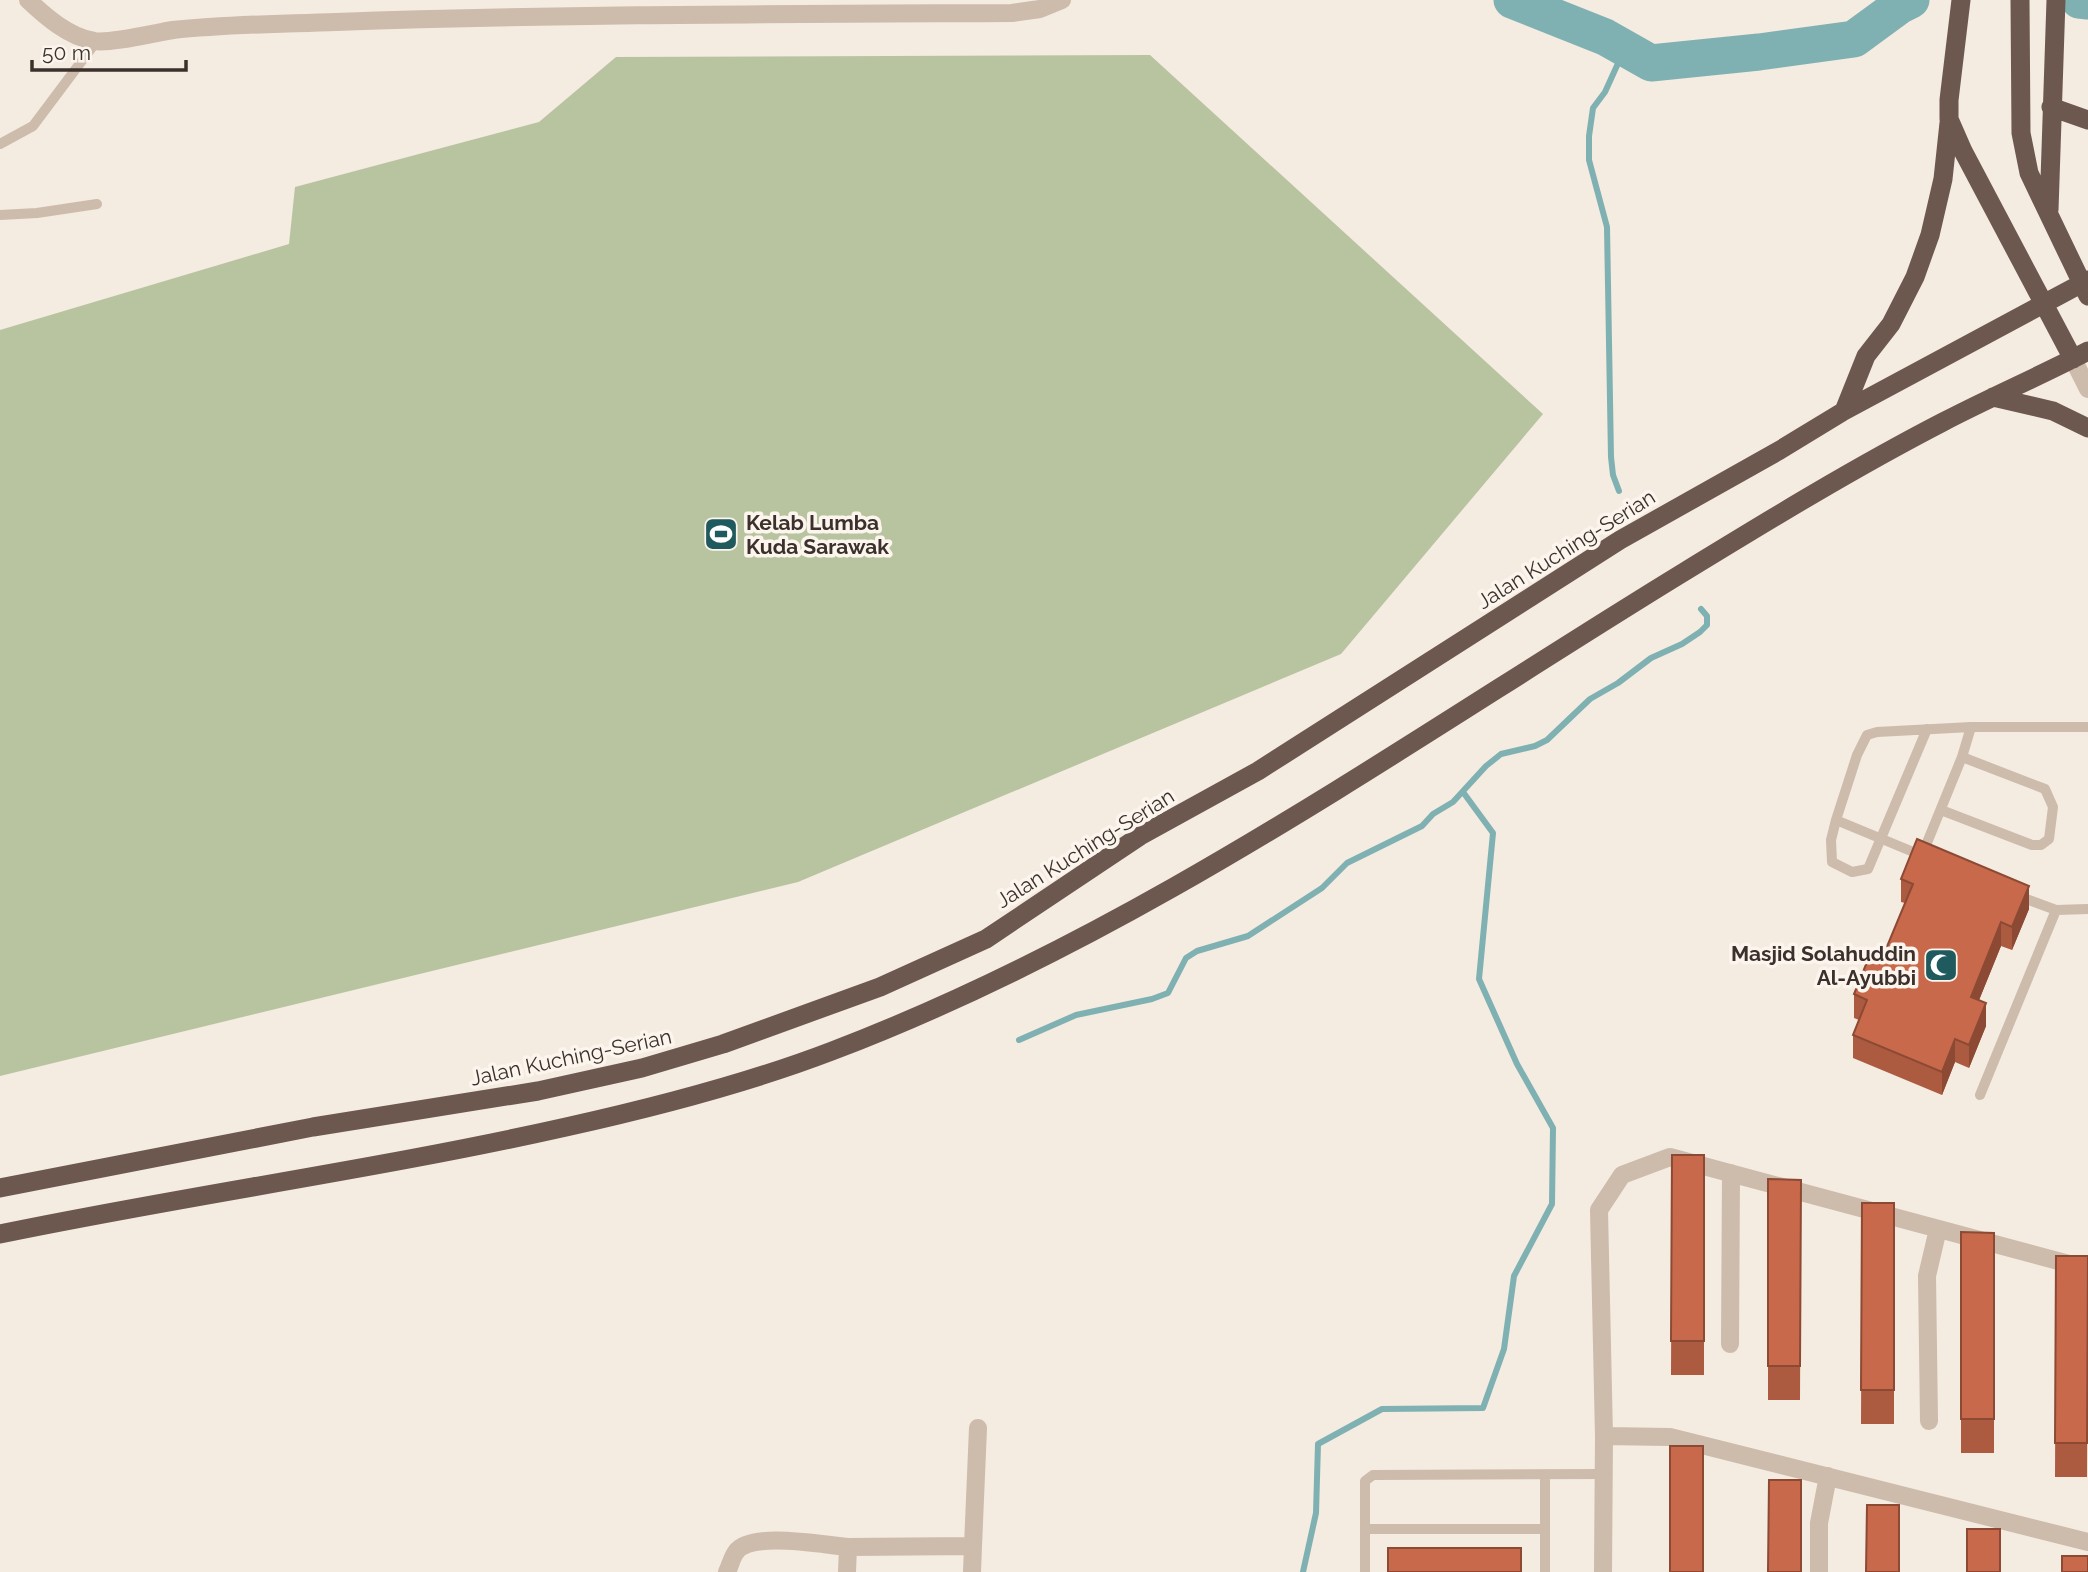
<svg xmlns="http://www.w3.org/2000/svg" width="2088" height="1572" font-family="Raleway,sans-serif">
  <rect width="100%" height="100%" fill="#f4ebe1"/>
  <path fill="#b8c4a0" d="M 1150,55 L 1543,414 L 1341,654 L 798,882 L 0,1076 L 0,330 L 289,244 L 295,187 L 539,122 L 616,57 Z"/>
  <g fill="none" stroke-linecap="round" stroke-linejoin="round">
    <path stroke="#7fb0b2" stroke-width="6" d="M 1619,491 L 1613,475 L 1611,457 L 1607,227 L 1589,160 L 1589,136 L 1593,108 L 1605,92 L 1625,48
      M 1019,1040 L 1076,1015 L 1152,999 L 1168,993 L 1186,958 L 1197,951 L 1248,936 L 1322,888 L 1347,863 L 1422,826 L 1433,814 L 1453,802 L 1486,766 L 1501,754 L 1535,746 L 1547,740 L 1590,699 L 1618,683 L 1651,658 L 1682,644 L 1700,632 L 1707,625 L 1707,616 L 1701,609
      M 1303,1572 L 1316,1513 L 1318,1444 L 1382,1409 L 1483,1408 L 1504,1349 L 1514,1276 L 1552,1204 L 1553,1128 L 1517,1064 L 1479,979 L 1493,833 L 1463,792"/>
    <path stroke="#7fb0b2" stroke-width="37" d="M 1512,0 L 1605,37 L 1651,63 L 1759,52 L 1854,39 L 1899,6 L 1911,0
      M 2079,0 L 2088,1"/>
    <path stroke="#cdbbac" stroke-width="10" d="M 0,144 L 33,126 L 96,42
      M 0,215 L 37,213 L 97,204
      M 1941,810 L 2032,845 L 2041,845 L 2049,839 L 2053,807 L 2045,789 L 1962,757
      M 1836,820 L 1831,840 L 1832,862 L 1852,872 L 1868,869 L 1927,729
      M 1922,855 L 1962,757 L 1971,727
      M 1923,856 L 1836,820 L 1857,755 L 1867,735 L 1877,732 L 1971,727 L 2088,727
      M 2018,896 L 2056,910 L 2088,909
      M 1980,1095 L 2056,910
      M 1365,1529 L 1545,1529
      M 1365,1572 L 1365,1481 L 1373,1475 L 1603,1474
      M 1545,1572 L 1545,1475"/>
    <path stroke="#cdbbac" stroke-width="18" d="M 1730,1344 L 1731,1173
      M 1929,1421 L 1927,1276 L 1938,1229
      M 1604,1436 L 1670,1437 L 2088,1542
      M 973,1546 L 978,1428
      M 727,1572 C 730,1566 732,1557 736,1552 C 751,1531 823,1545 848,1547
      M 847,1572 L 848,1547 L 973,1546 L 972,1572
      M 1603,1572 L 1604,1436 L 1599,1210 L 1622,1175 L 1670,1157 L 2088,1269
      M 1819,1572 L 1819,1523 L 1828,1476"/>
    <path stroke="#cdbbac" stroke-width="18" d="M 28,0 C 46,17 69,37 94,41 C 110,44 154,33 173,30 C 227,24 282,24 336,22 C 562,14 787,14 1012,13 L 1040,9 L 1062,0
      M 2073,359 L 2088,389"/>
    <path stroke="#6c584f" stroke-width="19" d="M 1961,0 L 1949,100 L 1949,119 L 1963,151 L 2073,359
      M 2020,0 L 2021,133 L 2029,173 L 2088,296
      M 2051,107 L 2088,120
      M 2049,210 L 2056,0
      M 1993,397 L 2053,411 L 2088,428
      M 1844,411 L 1866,356 L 1891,324 L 1915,277 L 1930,235 L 1943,179 L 1949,123
      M 0,1188 L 313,1127 L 538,1091 L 642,1068 L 723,1044 L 880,987 L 986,939 L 1140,836 L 1258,771 L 1620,540 L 1780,450 L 1844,411 L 2088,280
      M 0,1234 C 188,1195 379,1169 566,1127 C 656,1107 746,1084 832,1051 C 1138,935 1406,742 1684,572 C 1769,520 1854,468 1943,422 C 1991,397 2040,376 2088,351"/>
  </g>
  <path fill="#ac5a40" d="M 1901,879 L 2029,909 L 2012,950 L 2001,946 L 1979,1000 L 1986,1026 L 1969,1068 L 1955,1062 L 1942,1095 L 1853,1058 L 1853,1035 L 1859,1020 L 1854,1018 L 1854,994 L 1881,961 L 1905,903 L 1901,902 Z
    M 1672,1155 L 1704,1155 L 1704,1375 L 1671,1375 Z
    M 1768,1179 L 1801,1180 L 1800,1400 L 1768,1400 Z
    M 1862,1203 L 1894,1203 L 1894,1424 L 1861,1424 Z
    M 1961,1232 L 1994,1233 L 1994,1453 L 1961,1453 Z
    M 2056,1256 L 2088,1256 L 2087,1477 L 2055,1477 Z"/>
  <path fill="#8c4a34" d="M 2029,886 L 2029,909 L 2012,950 L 2012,927 Z
    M 2001,922 L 2001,946 L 1971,1020 L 1971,997 Z
    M 1986,1003 L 1986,1026 L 1969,1068 L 1969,1045 Z
    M 1955,1039 L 1955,1062 L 1942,1095 L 1942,1072 Z"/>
  <path fill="#c8694b" stroke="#8c4a34" stroke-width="2" d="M 1917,839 L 2029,886 L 2012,927 L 2001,922 L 1971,997 L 1986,1003 L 1969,1045 L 1955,1039 L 1942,1072 L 1853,1035 L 1867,1000 L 1854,994 L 1869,957 L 1881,961 L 1913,884 L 1901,879 Z
    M 1672,1155 L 1704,1155 L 1704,1341 L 1671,1341 Z
    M 1768,1179 L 1801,1180 L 1800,1366 L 1768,1366 Z
    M 1862,1203 L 1894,1203 L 1894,1390 L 1861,1390 Z
    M 1961,1232 L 1994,1233 L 1994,1419 L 1961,1419 Z
    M 2056,1256 L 2088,1256 L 2087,1443 L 2055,1443 Z
    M 1670,1446 L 1703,1446 L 1703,1572 L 1670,1572 Z
    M 1769,1480 L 1801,1480 L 1801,1572 L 1768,1572 Z
    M 1867,1505 L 1899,1505 L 1899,1572 L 1866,1572 Z
    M 1967,1529 L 2000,1529 L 2000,1572 L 1967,1572 Z
    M 1388,1548 L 1521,1548 L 1521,1572 L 1388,1572 Z
    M 2062,1556 L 2088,1556 L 2088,1572 L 2062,1572 Z"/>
  <defs>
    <g id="stadium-square" transform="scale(1.75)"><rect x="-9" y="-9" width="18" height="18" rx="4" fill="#1f5a5e" stroke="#fbf5ee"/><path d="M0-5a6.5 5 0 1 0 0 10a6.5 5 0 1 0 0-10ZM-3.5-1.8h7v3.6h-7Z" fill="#fff"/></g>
    <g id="mosque-square" transform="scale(1.75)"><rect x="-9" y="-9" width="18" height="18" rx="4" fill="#1f5a5e" stroke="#fbf5ee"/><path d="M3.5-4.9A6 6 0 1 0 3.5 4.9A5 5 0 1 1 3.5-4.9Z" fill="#fff"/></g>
  </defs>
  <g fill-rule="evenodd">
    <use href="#stadium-square" x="721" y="534"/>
    <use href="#mosque-square" x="1941" y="965"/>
  </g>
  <g text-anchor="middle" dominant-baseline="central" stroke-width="7" stroke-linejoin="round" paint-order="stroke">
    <g font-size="21" font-weight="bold" fill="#3b302b" stroke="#fbf5ee" text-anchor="start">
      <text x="746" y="522">Kelab Lumba<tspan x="746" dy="24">Kuda Sarawak</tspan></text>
      <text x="1916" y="953" text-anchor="end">Masjid Solahuddin<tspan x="1916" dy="24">Al-Ayubbi</tspan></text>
    </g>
    <g font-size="21" fill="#3b302b" stroke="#fbf5ee">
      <text transform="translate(1566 549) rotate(-32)">Jalan Kuching-Serian</text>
      <text transform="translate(1085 848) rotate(-32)">Jalan Kuching-Serian</text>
      <text transform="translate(571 1057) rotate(-12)">Jalan Kuching-Serian</text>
    </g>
  </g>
  <path d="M32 60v10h154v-10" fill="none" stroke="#3b302b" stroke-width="3.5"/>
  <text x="42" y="60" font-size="21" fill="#3b302b" stroke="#fbf5ee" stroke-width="5" paint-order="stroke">50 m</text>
</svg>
